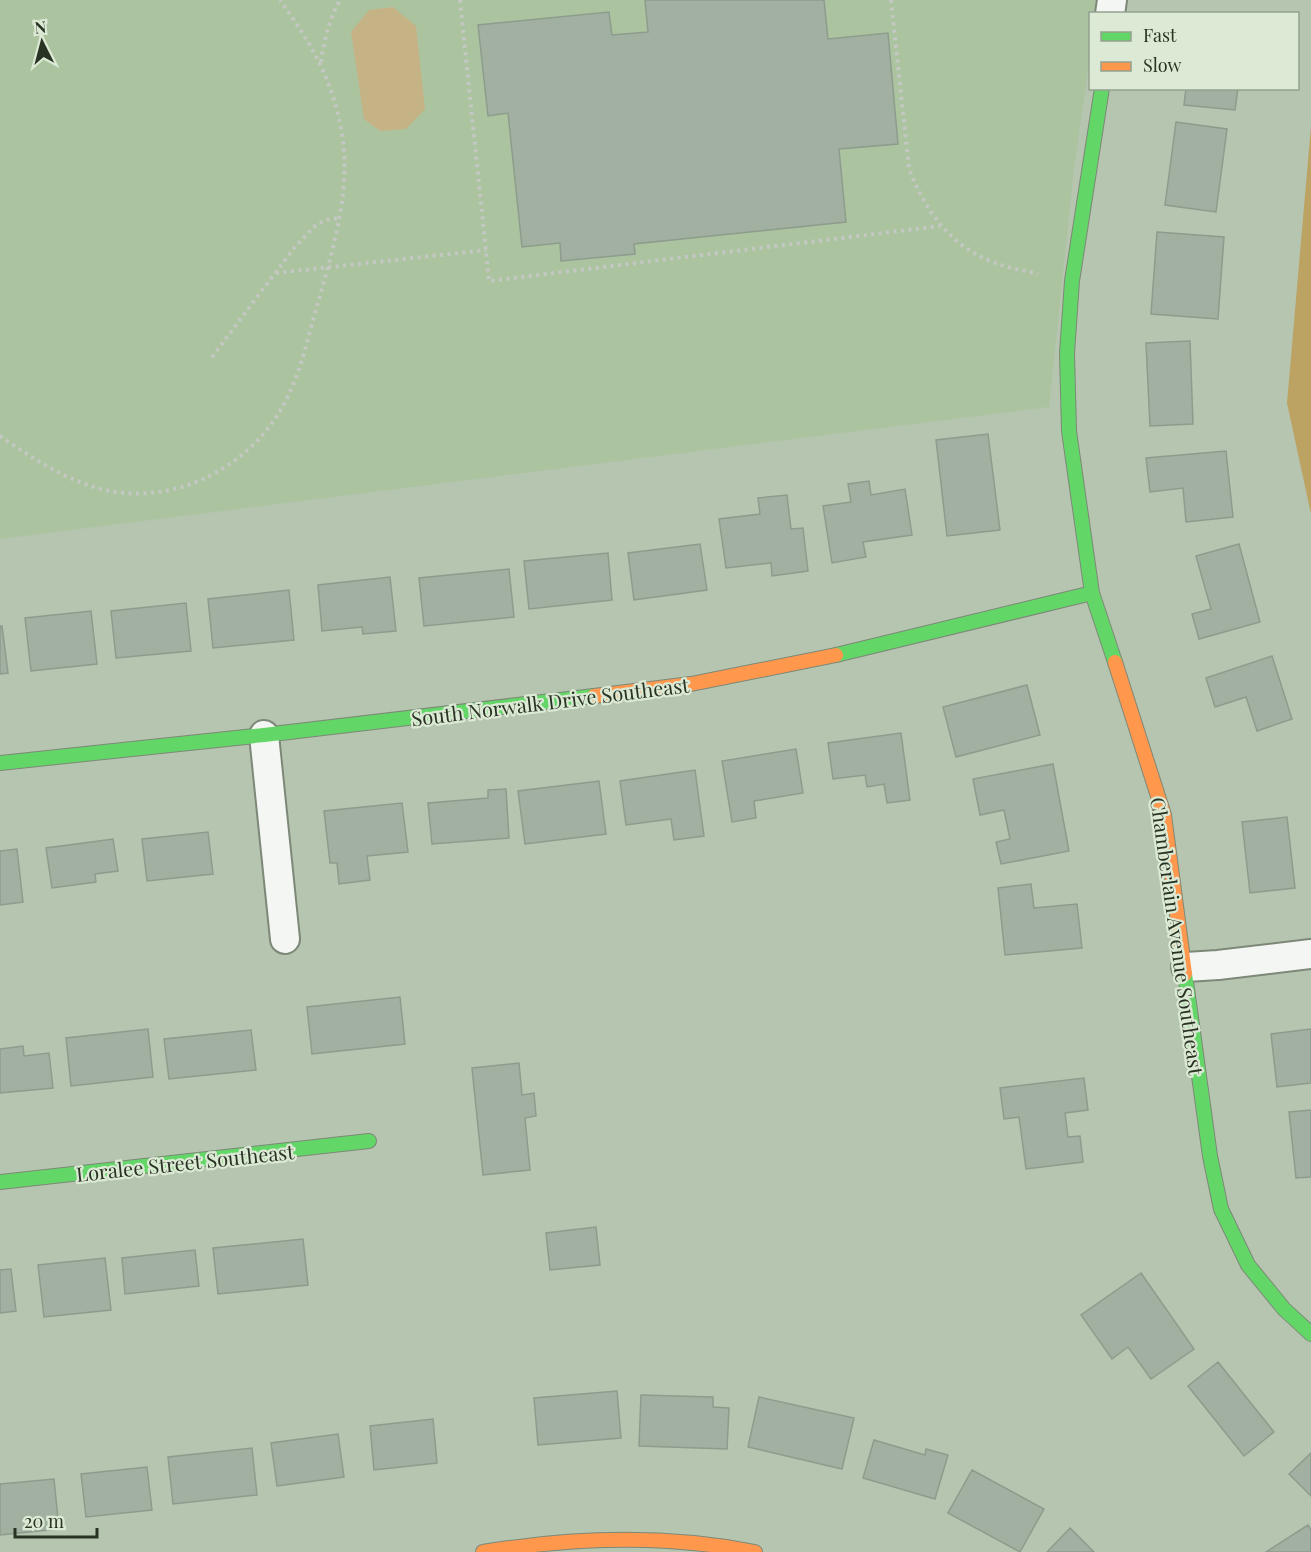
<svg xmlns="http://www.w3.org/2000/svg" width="1311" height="1552" font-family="'Playfair Display',serif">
  <rect width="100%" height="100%" fill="#b6c5af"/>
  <path fill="#acc3a0" d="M 0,0 L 1099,0 L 1097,13 L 1090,14 L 1090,56 L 1074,168 L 1049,407 L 0,539 Z"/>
  <path fill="#c5b386" d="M 393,7 L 416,26 L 425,109 L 406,129 L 380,131 L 364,119 L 351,32 L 369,10 Z"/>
  <path fill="#bca263" d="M 1311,126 L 1311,514 L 1287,403 Z"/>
  <path fill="#a1b0a1" stroke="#8d9c8d" stroke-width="1.5" d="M 645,0 L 824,0 L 828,39 L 888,33 L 898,144 L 839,149 L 846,222 L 634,244 L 635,254 L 561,261 L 560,243 L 522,247 L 508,113 L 488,116 L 478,25 L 609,12 L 612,35 L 648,32 Z
    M 1186,88 L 1238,88 L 1235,110 L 1184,105 Z
    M 1176,122 L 1227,129 L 1216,212 L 1165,205 Z
    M 1157,232 L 1224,237 L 1218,319 L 1151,314 Z
    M 1190,341 L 1193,424 L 1150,426 L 1146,343 Z
    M 988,434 L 1000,530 L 947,536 L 936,440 Z
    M 1226,451 L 1233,517 L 1186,522 L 1183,488 L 1150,492 L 1146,458 Z
    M 869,481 L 871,495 L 905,489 L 912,535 L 863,542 L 866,557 L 832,563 L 823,506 L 851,502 L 848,484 Z
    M 787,495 L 791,529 L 803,528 L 808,571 L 772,576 L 771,563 L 726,568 L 719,519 L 760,514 L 758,498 Z
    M 700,544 L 707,590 L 634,600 L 628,553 Z
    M 1239,544 L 1260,622 L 1199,639 L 1192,614 L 1211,609 L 1196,556 Z
    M 608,553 L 612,600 L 529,609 L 524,561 Z
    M 509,569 L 514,617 L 424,626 L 419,578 Z
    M 390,577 L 396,631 L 363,634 L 362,627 L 322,631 L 318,585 Z
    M 289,590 L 294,640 L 213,648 L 208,599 Z
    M 186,603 L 191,651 L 116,658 L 111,611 Z
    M 91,611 L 97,664 L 31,671 L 25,618 Z
    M 0,626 L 2,626 L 8,673 L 0,674 Z
    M 1272,656 L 1292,719 L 1257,731 L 1246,697 L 1215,707 L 1206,678 Z
    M 1027,685 L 1040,735 L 956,757 L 943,707 Z
    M 901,733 L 910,800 L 887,803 L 884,784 L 867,787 L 865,775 L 833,779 L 828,743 Z
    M 796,749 L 803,793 L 754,801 L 756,818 L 732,822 L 722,761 Z
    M 1053,764 L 1069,851 L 1001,864 L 996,842 L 1010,839 L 1004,810 L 980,815 L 973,779 Z
    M 695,770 L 704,836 L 674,840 L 671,819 L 626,825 L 620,781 Z
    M 599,781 L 606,834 L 525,844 L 518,791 Z
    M 506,789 L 509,838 L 432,844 L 428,803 L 488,798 L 488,790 Z
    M 402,803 L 408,852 L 367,856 L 370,880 L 339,884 L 337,863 L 330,863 L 324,811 Z
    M 1287,817 L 1295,888 L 1250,893 L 1242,822 Z
    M 208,832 L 213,874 L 147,881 L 142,839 Z
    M 113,839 L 118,871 L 95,874 L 96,882 L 52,888 L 46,848 Z
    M 17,849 L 23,902 L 0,905 L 0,851 Z
    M 1031,884 L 1034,908 L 1077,904 L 1082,948 L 1005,955 L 998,888 Z
    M 400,997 L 405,1044 L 312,1054 L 307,1007 Z
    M 148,1029 L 153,1077 L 71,1086 L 66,1038 Z
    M 1311,1029 L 1311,1083 L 1277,1087 L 1271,1034 Z
    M 251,1030 L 256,1070 L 169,1079 L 164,1039 Z
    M 23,1046 L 24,1056 L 49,1053 L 53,1088 L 0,1093 L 0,1049 Z
    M 519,1063 L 522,1095 L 534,1093 L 536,1116 L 525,1118 L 530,1170 L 483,1175 L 472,1068 Z
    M 1084,1078 L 1088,1110 L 1065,1113 L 1068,1137 L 1080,1136 L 1083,1162 L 1026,1169 L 1019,1117 L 1004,1119 L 1000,1088 Z
    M 1311,1110 L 1311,1177 L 1296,1178 L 1289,1112 Z
    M 596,1227 L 600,1265 L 550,1270 L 546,1233 Z
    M 303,1239 L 308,1285 L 218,1294 L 213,1248 Z
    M 195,1250 L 199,1286 L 125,1294 L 122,1258 Z
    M 105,1258 L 111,1310 L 44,1317 L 38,1265 Z
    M 11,1269 L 16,1311 L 0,1313 L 0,1270 Z
    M 1141,1273 L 1194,1349 L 1151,1379 L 1128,1347 L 1112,1359 L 1081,1315 Z
    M 1218,1362 L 1274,1432 L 1244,1456 L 1188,1386 Z
    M 617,1391 L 621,1438 L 538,1445 L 534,1398 Z
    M 641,1395 L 713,1397 L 713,1407 L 729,1408 L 727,1449 L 639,1446 Z
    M 759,1397 L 854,1418 L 842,1469 L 748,1447 Z
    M 433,1419 L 437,1463 L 374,1470 L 370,1426 Z
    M 338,1434 L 344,1477 L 277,1486 L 271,1443 Z
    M 874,1440 L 925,1455 L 926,1449 L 948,1455 L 935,1499 L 863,1478 Z
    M 252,1448 L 257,1495 L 173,1504 L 168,1457 Z
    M 1311,1453 L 1311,1496 L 1289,1474 Z
    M 147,1467 L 152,1510 L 86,1517 L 81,1474 Z
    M 972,1470 L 1044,1509 L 1020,1552 L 948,1513 Z
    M 54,1479 L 59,1529 L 0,1535 L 0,1484 Z
    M 1308,1525 L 1311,1530 L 1311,1552 L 1266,1552 Z
    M 1070,1528 L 1094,1552 L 1047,1552 Z"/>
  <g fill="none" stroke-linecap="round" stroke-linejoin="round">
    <g stroke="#7d8878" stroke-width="32">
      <path id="street" d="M 1110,14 L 1112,0
        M 264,735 L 285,939
        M 1186,967 L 1218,965 L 1311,954"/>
    </g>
    <g stroke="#7d8878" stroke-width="16">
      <path id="fast" d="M 1102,88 L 1072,281 L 1067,353 L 1069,431 L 1092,593 L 1115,662
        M 836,655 L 1092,593
        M 0,763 L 264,735 L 594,696
        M 1185,974 L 1210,1156 L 1221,1209 L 1248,1265 L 1284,1309 L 1311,1334
        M 0,1182 L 369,1141"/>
    </g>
    <g stroke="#7d8878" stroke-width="16">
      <path id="slow" d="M 1115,662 L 1164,815 L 1185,974
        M 594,696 L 691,684 L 836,655
        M 483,1552 C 574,1537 664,1534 755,1552"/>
    </g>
    <path stroke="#c4c8c2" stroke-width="4" stroke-dasharray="3 4.5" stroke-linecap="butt" d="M 460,0 L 489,281 L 940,226
      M 891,0 L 909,169 C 925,210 950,246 993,262 C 1007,268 1023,270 1038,274
      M 321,62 C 324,40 329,20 340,0
      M 276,273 L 486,250
      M 212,357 L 294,248 L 315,226 L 325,220 L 339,218
      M 0,436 C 28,455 57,475 91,486 C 166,511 249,471 285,402 C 302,370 309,332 319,299 C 334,246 351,189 342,134 C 333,80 311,43 280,0"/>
    <use href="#street" stroke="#f4f6f3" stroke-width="28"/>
    <use href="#fast" stroke="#63d668" stroke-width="14"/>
    <use href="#slow" stroke="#ff974d" stroke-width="14"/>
  </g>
  <g text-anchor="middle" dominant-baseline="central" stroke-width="4.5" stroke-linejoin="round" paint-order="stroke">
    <g font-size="20" fill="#293323" stroke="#dcead5">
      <text transform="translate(550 701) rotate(-7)">South Norwalk Drive Southeast</text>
      <text transform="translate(1178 936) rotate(82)">Chamberlain Avenue Southeast</text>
      <text transform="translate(185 1162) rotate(-6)">Loralee Street Southeast</text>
    </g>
  </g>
  <rect x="1089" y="12" width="210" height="78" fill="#dcead5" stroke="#94a18e" stroke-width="1.5"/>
  <rect x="1101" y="32" width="30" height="9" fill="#63d668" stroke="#94a18e" stroke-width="1.5"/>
  <text x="1143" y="42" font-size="18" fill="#293323">Fast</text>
  <rect x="1101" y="62" width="30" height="9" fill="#ff974d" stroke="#94a18e" stroke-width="1.5"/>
  <text x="1143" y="72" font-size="18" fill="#293323">Slow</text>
  <g transform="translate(42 42) rotate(354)" stroke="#dcead5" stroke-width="4.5" paint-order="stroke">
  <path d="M0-4.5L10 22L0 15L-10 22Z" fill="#293323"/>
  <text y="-9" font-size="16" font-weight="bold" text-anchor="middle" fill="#293323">N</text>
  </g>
  <path d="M15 1528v9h82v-9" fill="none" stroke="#293323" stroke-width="3"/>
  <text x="24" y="1528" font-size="18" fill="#293323" stroke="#dcead5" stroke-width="4.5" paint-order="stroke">20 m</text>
</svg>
